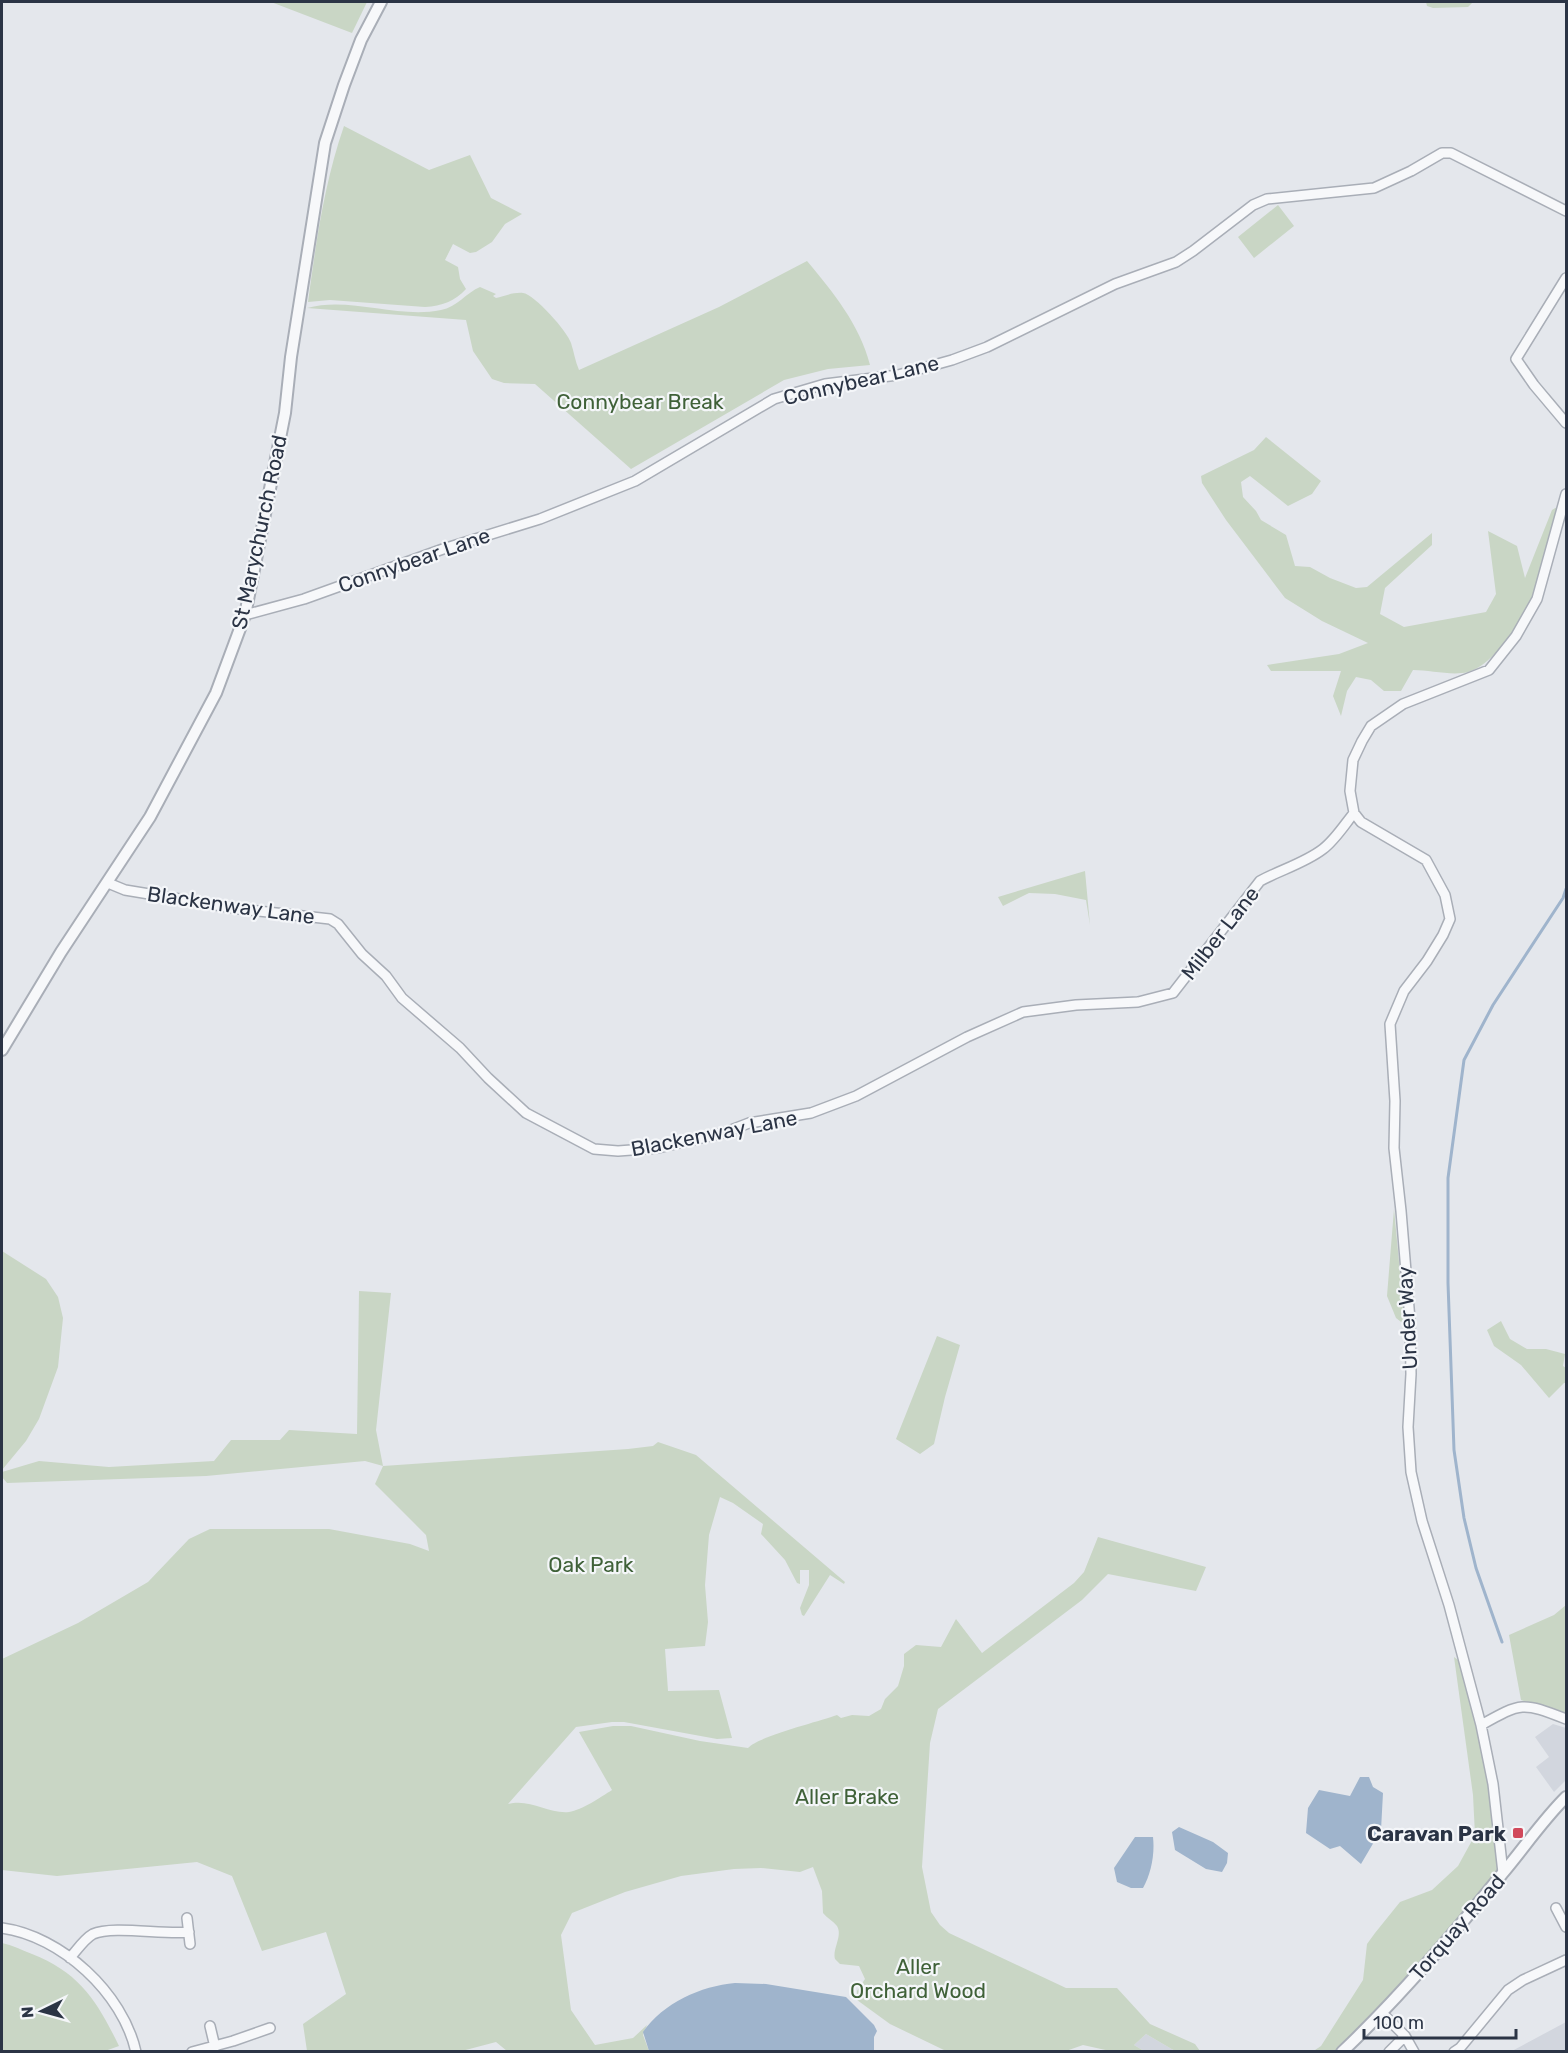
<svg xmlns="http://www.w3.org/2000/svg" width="1568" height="2053" font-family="Rubik,sans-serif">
  <rect width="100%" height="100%" fill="#e4e7ec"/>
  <path fill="#d2d6de" d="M 1553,1724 L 1566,1728 L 1566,1780 L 1554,1792 L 1536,1767 L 1549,1757 L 1535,1737 Z
    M 1566,2022 L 1566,2051 L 1512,2051 Z
    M 1146,2034 L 1175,2051 L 1144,2051 L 1134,2045 Z"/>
  <path fill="#c9d6c5" d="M 271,2 L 367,2 L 352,33 Z
    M 1426,2 L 1473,2 L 1468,7 L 1433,8 L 1427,6 Z
    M 344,126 L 429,170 L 470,155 L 491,198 L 522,214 L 505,224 L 492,242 L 476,252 L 470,253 L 453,244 L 445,260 L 458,267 L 460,279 L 466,289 C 455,301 442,306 425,307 L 330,300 L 308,302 C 316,243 324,184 344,126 Z
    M 1278,205 L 1294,226 L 1254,258 L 1238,237 Z
    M 807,261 C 833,292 860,325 870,365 L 828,369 L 784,380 L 631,469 L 535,384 L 504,383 L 492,379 L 473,351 L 466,320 L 307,308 C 350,296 397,319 441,310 C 457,307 466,293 480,287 L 496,294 L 493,296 L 496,298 C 504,296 514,292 523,293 C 534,294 568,332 571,343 C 574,352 575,361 579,370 L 719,307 Z
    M 1266,437 L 1321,481 L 1312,494 L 1288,506 L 1250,476 L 1241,482 L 1243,497 L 1256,511 L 1261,520 L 1286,535 L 1295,566 L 1310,567 L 1330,578 L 1356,588 L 1367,587 L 1432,533 L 1432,545 L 1385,588 L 1380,614 L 1404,627 L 1486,612 L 1496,594 L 1488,531 L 1517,546 L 1525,578 L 1552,510 L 1557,507 C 1550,537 1545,572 1531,600 C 1520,623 1494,665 1468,672 C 1452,676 1430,670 1413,670 L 1401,691 L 1384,691 L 1371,680 L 1356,677 L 1347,691 L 1341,716 L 1333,696 L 1341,671 L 1271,671 L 1267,665 L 1339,654 L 1368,643 L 1322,621 L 1285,598 L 1226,520 L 1202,483 L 1201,476 L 1254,450 Z
    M 1085,871 L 1090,925 L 1086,900 L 1055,894 L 1029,893 L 1003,906 L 998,897 Z
    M 1394,1209 L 1405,1325 L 1396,1318 L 1387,1296 Z
    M 2,1251 L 46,1279 L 58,1297 L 63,1318 L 58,1367 L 39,1419 L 26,1441 L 2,1470 Z
    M 359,1291 L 391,1293 L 376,1430 L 383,1466 L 628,1449 L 653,1446 L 658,1442 L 696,1455 L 845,1582 L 844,1584 L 830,1575 L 804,1616 L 802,1615 L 800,1608 L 809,1585 L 809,1570 L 800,1570 L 800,1584 L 797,1583 L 785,1560 L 761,1534 L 763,1524 L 733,1503 L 720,1497 L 709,1535 L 705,1585 L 708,1622 L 705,1646 L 665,1649 L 668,1691 L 719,1690 L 732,1738 L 717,1739 L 624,1722 L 612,1722 L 576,1727 L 508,1804 C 530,1798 548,1814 569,1812 C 582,1810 601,1797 612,1790 L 579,1732 L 613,1726 L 631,1726 L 700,1741 L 748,1748 C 759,1736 818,1722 837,1715 L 841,1718 L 852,1715 L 869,1716 L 881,1709 L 885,1699 L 898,1686 L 904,1666 L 904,1654 L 916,1645 L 941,1647 L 956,1619 L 982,1653 L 1074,1583 L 1084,1572 L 1098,1537 L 1206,1567 L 1196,1591 L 1108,1574 L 1082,1600 L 938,1709 L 930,1743 L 922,1867 L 931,1912 L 940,1925 L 949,1933 L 1066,1988 L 1117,1988 L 1150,2024 L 1195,2044 L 1200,2051 L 1175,2051 L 1146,2034 L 1134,2045 L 1144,2051 L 1110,2051 L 1083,2045 L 1066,2051 L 946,2051 L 890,2024 L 857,2000 L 857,1991 L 865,1979 L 859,1966 L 840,1964 L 835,1959 C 832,1949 843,1936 837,1926 C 833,1921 827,1918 823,1913 L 822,1891 L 813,1867 L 800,1872 L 761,1868 L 734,1869 L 681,1876 L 625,1892 L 572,1913 L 561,1935 L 571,2010 L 595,2045 L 633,2038 L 647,2025 L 643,2035 L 649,2051 L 507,2051 L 496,2042 L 458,2052 L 307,2051 L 303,2024 L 346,1994 L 326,1932 L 262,1951 L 232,1876 L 197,1862 L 57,1876 L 2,1870 L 2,1659 L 78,1623 L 148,1582 L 189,1539 L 210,1529 L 329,1529 L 410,1544 L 429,1551 L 426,1535 L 375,1484 L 383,1466 L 365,1461 L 206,1476 L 7,1483 L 2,1477 L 2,1472 L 39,1461 L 109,1467 L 214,1461 L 231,1440 L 280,1440 L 289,1430 L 357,1434 Z
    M 1501,1321 L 1510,1339 L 1527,1349 L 1546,1349 L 1565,1354 L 1563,1366 L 1566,1368 L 1566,1383 L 1564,1383 L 1549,1398 L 1521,1365 L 1494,1346 L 1487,1330 Z
    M 937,1336 L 960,1345 L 945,1397 L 934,1444 L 920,1454 L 896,1439 Z
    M 1566,1605 L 1566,1715 L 1521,1700 L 1509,1635 L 1554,1615 Z
    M 1454,1657 L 1465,1665 L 1481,1725 L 1503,1873 L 1402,1992 L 1338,2051 L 1312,2052 L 1321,2046 L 1363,1980 L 1367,1944 L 1375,1933 L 1400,1902 L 1432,1890 L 1458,1866 L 1475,1835 L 1473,1795 Z
    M 2,1943 C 12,1945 22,1950 32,1954 C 80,1973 97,2001 119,2046 L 105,2051 L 2,2051 Z"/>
  <path fill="#9fb4cc" d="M 1360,1777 L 1369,1777 L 1373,1787 L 1383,1793 L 1381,1830 L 1361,1864 L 1340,1846 L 1330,1849 L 1306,1833 L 1308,1808 L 1319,1790 L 1350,1796 Z
    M 1179,1827 L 1213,1842 L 1228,1853 L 1227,1863 L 1222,1872 L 1206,1869 L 1175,1850 L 1172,1832 Z
    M 1135,1837 L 1153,1837 C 1155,1854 1151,1874 1143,1888 L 1131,1888 L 1117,1882 L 1114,1868 Z
    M 735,1983 L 766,1984 L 846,1997 L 874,2025 L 877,2031 L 874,2037 L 874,2051 L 649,2051 L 643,2032 C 663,2003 701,1986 735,1983 Z"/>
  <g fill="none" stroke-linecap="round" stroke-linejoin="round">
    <path stroke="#9fb4cc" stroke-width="3" d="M 1502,1642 L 1476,1568 L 1464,1518 L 1454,1450 L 1448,1283 L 1448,1178 L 1464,1060 L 1493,1005 L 1563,898 L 1566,889"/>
    <g stroke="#a9aeb7" stroke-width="12">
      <path id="minor" d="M 1566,278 L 1516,359 L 1534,385 L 1566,423
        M 245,615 L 304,599 L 443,549 L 540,519 L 635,481 L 774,399 L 825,384 L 898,375 L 952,360 L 987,347 L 1115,284 L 1176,262 L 1193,251 L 1253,205 L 1267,199 L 1374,188 L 1411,171 L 1442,153 L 1451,153 L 1566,211
        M 108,883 L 125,890 L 240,909 L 330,919 L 338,924 L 362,954 L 386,976 L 402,998 L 460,1048 L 488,1078 L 526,1113 L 594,1149 L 618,1151 L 658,1148 L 723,1133 L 749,1123 L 811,1113 L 856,1096 L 967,1037 L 1023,1012 L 1076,1005 L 1138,1002 L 1173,993 L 1260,881 C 1280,870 1305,863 1323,849 C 1335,840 1345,824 1354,813
        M 1481,1725 C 1522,1702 1522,1702 1566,1719
        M 1503,1873 L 1493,1784 L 1481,1725 L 1449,1605 L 1422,1521 L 1411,1472 L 1408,1427 L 1411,1374 L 1410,1320 L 1401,1211 L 1394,1148 L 1395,1101 L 1390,1024 L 1404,991 L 1427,961 L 1443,935 L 1450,919 L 1445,895 L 1426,860 L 1361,822 L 1354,813 L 1350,791 L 1353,760 L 1362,741 L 1371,726 L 1403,704 L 1489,670 L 1516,636 L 1537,599 L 1566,494
        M 1556,1908 L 1566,1927
        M 187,1918 L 190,1944
        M 2,1928 C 61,1936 123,1993 136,2052
        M 70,1958 C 77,1950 84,1939 93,1934 C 112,1925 164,1935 189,1932
        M 1382,2013 L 1405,2036 L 1414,2052
        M 210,2026 L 215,2047
        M 192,2052 L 233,2041 L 270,2028
        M 1389,2052 L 1405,2036
        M 1454,2052 L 1460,2048 L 1508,1990 L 1523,1980 L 1566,1960"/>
    </g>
    <g stroke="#a9aeb7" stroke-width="14">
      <path id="tertiary" d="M 2,1050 L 61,952 L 150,817 L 216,693 L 245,615 L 285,413 L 291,357 L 325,143 L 344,85 L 361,40 L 381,2
        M 1342,2052 C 1400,1997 1452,1936 1502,1874 C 1524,1848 1542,1821 1566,1797"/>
    </g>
    <use href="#minor" stroke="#f7f8fa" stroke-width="9"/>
    <use href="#tertiary" stroke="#f7f8fa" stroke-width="10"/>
  </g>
  <rect fill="#d1495b" stroke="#f4f6f9" stroke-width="2" x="1512" y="1827" width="12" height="12" rx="3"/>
  <g text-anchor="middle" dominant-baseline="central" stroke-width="4.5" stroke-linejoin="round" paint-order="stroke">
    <g font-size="21" fill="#2b3445" stroke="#f4f6f9">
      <text transform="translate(861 380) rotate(-13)">Connybear Lane</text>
      <text transform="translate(259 532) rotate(-78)">St Marychurch Road</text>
      <text transform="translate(414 560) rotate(-19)">Connybear Lane</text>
      <text transform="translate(231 905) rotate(8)">Blackenway Lane</text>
      <text transform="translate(1220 933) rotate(-52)">Milber Lane</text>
      <text transform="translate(714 1133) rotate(-11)">Blackenway Lane</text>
      <text transform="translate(1407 1318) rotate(-93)">Under Way</text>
      <text transform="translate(1457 1927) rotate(-49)">Torquay Road</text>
    </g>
    <g font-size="21" fill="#3f6138" stroke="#f4f6f9">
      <text x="640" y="401">Connybear Break</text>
      <text x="591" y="1564">Oak Park</text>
      <text x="847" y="1796">Aller Brake</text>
      <text x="918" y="1966">Aller<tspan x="918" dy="24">Orchard Wood</tspan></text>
    </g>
    <g font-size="21" font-weight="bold" fill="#2b3445" stroke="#f4f6f9" text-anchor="end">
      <text x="1506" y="1833">Caravan Park</text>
    </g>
  </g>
  <rect width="1568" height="2053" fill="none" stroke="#2b3445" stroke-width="6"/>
  <g transform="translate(42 2011) rotate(265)" stroke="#f4f6f9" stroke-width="4.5" paint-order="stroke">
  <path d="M0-4.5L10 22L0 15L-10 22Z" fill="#2b3445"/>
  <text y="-9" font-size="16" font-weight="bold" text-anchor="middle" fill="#2b3445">N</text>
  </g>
  <path d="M1364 2029v9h152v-9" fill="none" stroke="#2b3445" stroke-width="3"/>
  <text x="1373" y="2029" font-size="18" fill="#2b3445" stroke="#f4f6f9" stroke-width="4.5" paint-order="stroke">100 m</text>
</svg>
